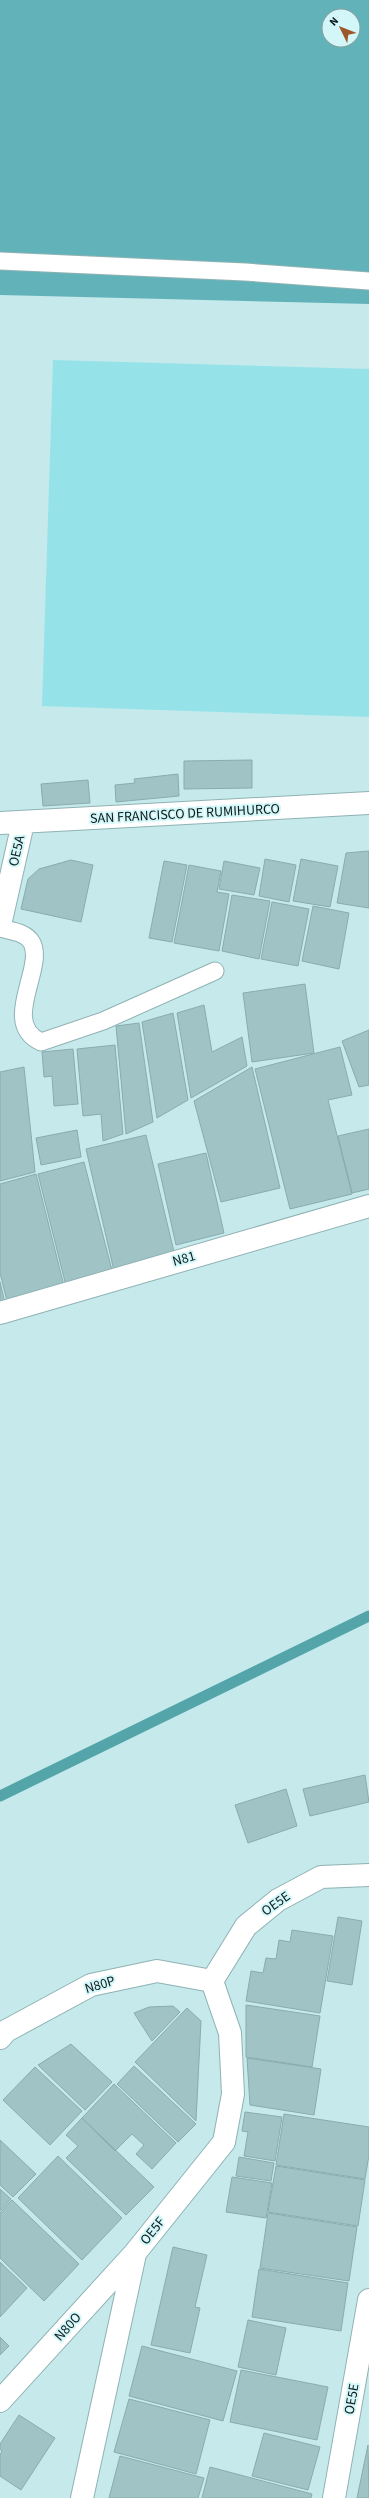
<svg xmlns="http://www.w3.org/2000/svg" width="369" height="2498" font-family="'Source Sans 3',sans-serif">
  <rect width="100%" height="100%" fill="#c6e9ec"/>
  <path fill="#95e3e9" d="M 53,360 L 369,369 L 369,717 L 42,706 Z"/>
  <path fill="#62b3b9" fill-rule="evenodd" d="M 0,0 L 369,0 L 369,304 L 0,295 ZM 329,16 L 353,16 L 353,40 L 329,40 Z"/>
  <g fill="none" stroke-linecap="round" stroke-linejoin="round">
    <path stroke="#53a5aa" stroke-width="11" d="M 0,1796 L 369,1616"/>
  </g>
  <path fill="#a0c3c5" stroke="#89acae" d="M 252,760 L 252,788 L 184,789 L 184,761 Z
    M 178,774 L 179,796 L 116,802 L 115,785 L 135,783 L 134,779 Z
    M 88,780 L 90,803 L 43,806 L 41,784 Z
    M 369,851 L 369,908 L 337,903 L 346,853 Z
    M 265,859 L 296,865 L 289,902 L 259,896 Z
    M 301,859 L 338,866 L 330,907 L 293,901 Z
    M 71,860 L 93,865 L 81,922 L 21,909 L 28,879 L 39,869 Z
    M 164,861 L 187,865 L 172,942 L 149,938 Z
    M 224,861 L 260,868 L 254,895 L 219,889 Z
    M 189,865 L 221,871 L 217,892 L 229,894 L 219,951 L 174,943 Z
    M 232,895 L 270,901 L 259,959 L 222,951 Z
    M 272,902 L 309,909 L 298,966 L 261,959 Z
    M 313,906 L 349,913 L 339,969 L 302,961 Z
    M 305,984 L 314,1053 L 252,1062 L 243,993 Z
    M 204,1005 L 212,1052 L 242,1037 L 247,1066 L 191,1098 L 177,1013 Z
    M 173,1013 L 188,1100 L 157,1118 L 142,1022 Z
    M 139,1023 L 153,1122 L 126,1134 L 116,1026 Z
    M 369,1030 L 369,1085 L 359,1087 L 342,1041 Z
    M 115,1045 L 123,1134 L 103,1141 L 101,1114 L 83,1116 L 77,1049 Z
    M 340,1047 L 352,1095 L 328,1100 L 352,1194 L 290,1209 L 255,1069 Z
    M 73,1049 L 78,1104 L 54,1106 L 52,1076 L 44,1077 L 42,1052 Z
    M 24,1067 L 35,1172 L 0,1181 L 0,1072 Z
    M 252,1067 L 280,1188 L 221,1202 L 194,1101 Z
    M 369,1129 L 369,1189 L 352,1193 L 338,1136 Z
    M 77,1130 L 81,1157 L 41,1165 L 36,1138 Z
    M 146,1135 L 175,1256 L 114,1271 L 86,1149 Z
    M 206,1153 L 224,1233 L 176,1245 L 158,1164 Z
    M 84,1162 L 113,1274 L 66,1286 L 38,1174 Z
    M 36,1174 L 64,1286 L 7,1301 L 0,1273 L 0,1184 Z
    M 0,1282 L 5,1303 L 0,1305 Z
    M 365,1775 L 369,1802 L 310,1816 L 303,1789 Z
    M 286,1789 L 297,1826 L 248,1843 L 235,1805 Z
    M 338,1917 L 362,1921 L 352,1985 L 327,1981 Z
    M 292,1930 L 333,1936 L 320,2013 L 246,2001 L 251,1971 L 263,1973 L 266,1958 L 276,1959 L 279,1940 L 290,1942 Z
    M 246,2005 L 320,2016 L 312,2067 L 246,2057 Z
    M 173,2006 L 180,2012 L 152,2041 L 134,2013 L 149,2007 Z
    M 187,2008 L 201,2021 L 196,2121 L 135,2062 Z
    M 71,2044 L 112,2082 L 85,2110 L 38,2065 Z
    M 247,2058 L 321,2069 L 314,2115 L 250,2105 Z
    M 134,2066 L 196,2124 L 178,2142 L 117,2084 Z
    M 35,2067 L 82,2111 L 50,2145 L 3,2100 Z
    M 114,2084 L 176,2143 L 152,2169 L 136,2154 L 144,2145 L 132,2134 L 115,2151 L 82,2118 Z
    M 245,2112 L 282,2117 L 275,2161 L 244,2156 L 248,2132 L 242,2131 Z
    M 284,2114 L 369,2127 L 369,2155 L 365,2179 L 276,2165 Z
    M 82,2118 L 154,2187 L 126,2215 L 66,2158 L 78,2146 L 66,2135 Z
    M 0,2140 L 36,2174 L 13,2197 L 0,2185 Z
    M 58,2156 L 122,2218 L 82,2260 L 18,2198 Z
    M 239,2157 L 274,2163 L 271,2181 L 236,2176 Z
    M 276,2166 L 365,2180 L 358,2226 L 268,2212 Z
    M 232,2177 L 272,2183 L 266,2218 L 226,2212 Z
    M 0,2189 L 11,2199 L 0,2211 Z
    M 12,2200 L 79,2264 L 44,2301 L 0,2258 L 0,2213 Z
    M 268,2213 L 357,2227 L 349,2281 L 260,2268 Z
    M 173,2247 L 207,2255 L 195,2307 L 200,2308 L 190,2353 L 151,2345 Z
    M 0,2262 L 27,2288 L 0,2317 Z
    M 259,2269 L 348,2283 L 341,2331 L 252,2317 Z
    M 248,2320 L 286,2328 L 276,2375 L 238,2367 Z
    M 0,2337 L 9,2346 L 0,2355 Z
    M 142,2346 L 237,2371 L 223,2421 L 129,2396 Z
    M 241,2370 L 328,2387 L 317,2440 L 230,2422 Z
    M 129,2399 L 210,2420 L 196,2474 L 114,2452 Z
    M 19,2415 L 55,2438 L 21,2490 L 0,2476 L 0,2455 L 2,2451 L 0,2449 L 0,2444 Z
    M 264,2433 L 320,2447 L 308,2490 L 252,2476 Z
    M 368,2445 L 369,2498 L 357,2498 Z
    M 120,2456 L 204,2478 L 198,2498 L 109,2498 Z
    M 210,2467 L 312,2494 L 311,2498 L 202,2498 Z"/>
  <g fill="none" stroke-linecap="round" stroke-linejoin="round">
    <g stroke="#8fb2b4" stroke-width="19">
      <path id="lane" d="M 0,261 L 245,272 L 369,281
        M 0,928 C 11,931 26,932 32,943 C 45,969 0,1023 41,1042 L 103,1021 L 215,971"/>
    </g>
    <g stroke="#8fb2b4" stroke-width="24">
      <path id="street" d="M 0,1313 L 369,1206
        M 212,1981 L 246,1926 L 278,1900 L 321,1877 L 369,1875
        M 0,2038 L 6,2031 L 91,1985 L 157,1971 L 212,1981
        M 0,2401 L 135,2253 L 224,2142 L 233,2094 L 230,2033 L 212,1981
        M 82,2498 L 135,2254
        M 334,2498 L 369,2300"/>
    </g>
    <g stroke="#8fb2b4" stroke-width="24">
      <path id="secondary" d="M 0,823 L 369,803
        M 0,925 L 23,823"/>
    </g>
    <use href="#lane" stroke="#fff" stroke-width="17"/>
    <use href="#street" stroke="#fff" stroke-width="22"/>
    <use href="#secondary" stroke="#fff" stroke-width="22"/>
  </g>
  <g text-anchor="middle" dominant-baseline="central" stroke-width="4" stroke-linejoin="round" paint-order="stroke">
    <g font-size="14" fill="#0d1a1b" stroke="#d3f7f9">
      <text transform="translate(185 814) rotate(-3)">SAN FRANCISCO DE RUMIHURCO</text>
      <text transform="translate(17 851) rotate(-77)">OE5A</text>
      <text transform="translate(184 1259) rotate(-16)">N81</text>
      <text transform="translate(276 1904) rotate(-35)">OE5E</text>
      <text transform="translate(100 1985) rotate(-17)">N80P</text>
      <text transform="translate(153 2231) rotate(-51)">OE5F</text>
      <text transform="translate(68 2327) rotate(-48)">N80O</text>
      <text transform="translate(352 2399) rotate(-80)">OE5E</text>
    </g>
  </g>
  <g transform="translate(341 28) rotate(313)"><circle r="19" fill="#d3f7f9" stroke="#849fa0"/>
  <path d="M0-3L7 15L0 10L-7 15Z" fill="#9c572a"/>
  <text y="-6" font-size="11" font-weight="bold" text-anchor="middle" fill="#0d1a1b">N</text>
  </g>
</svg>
